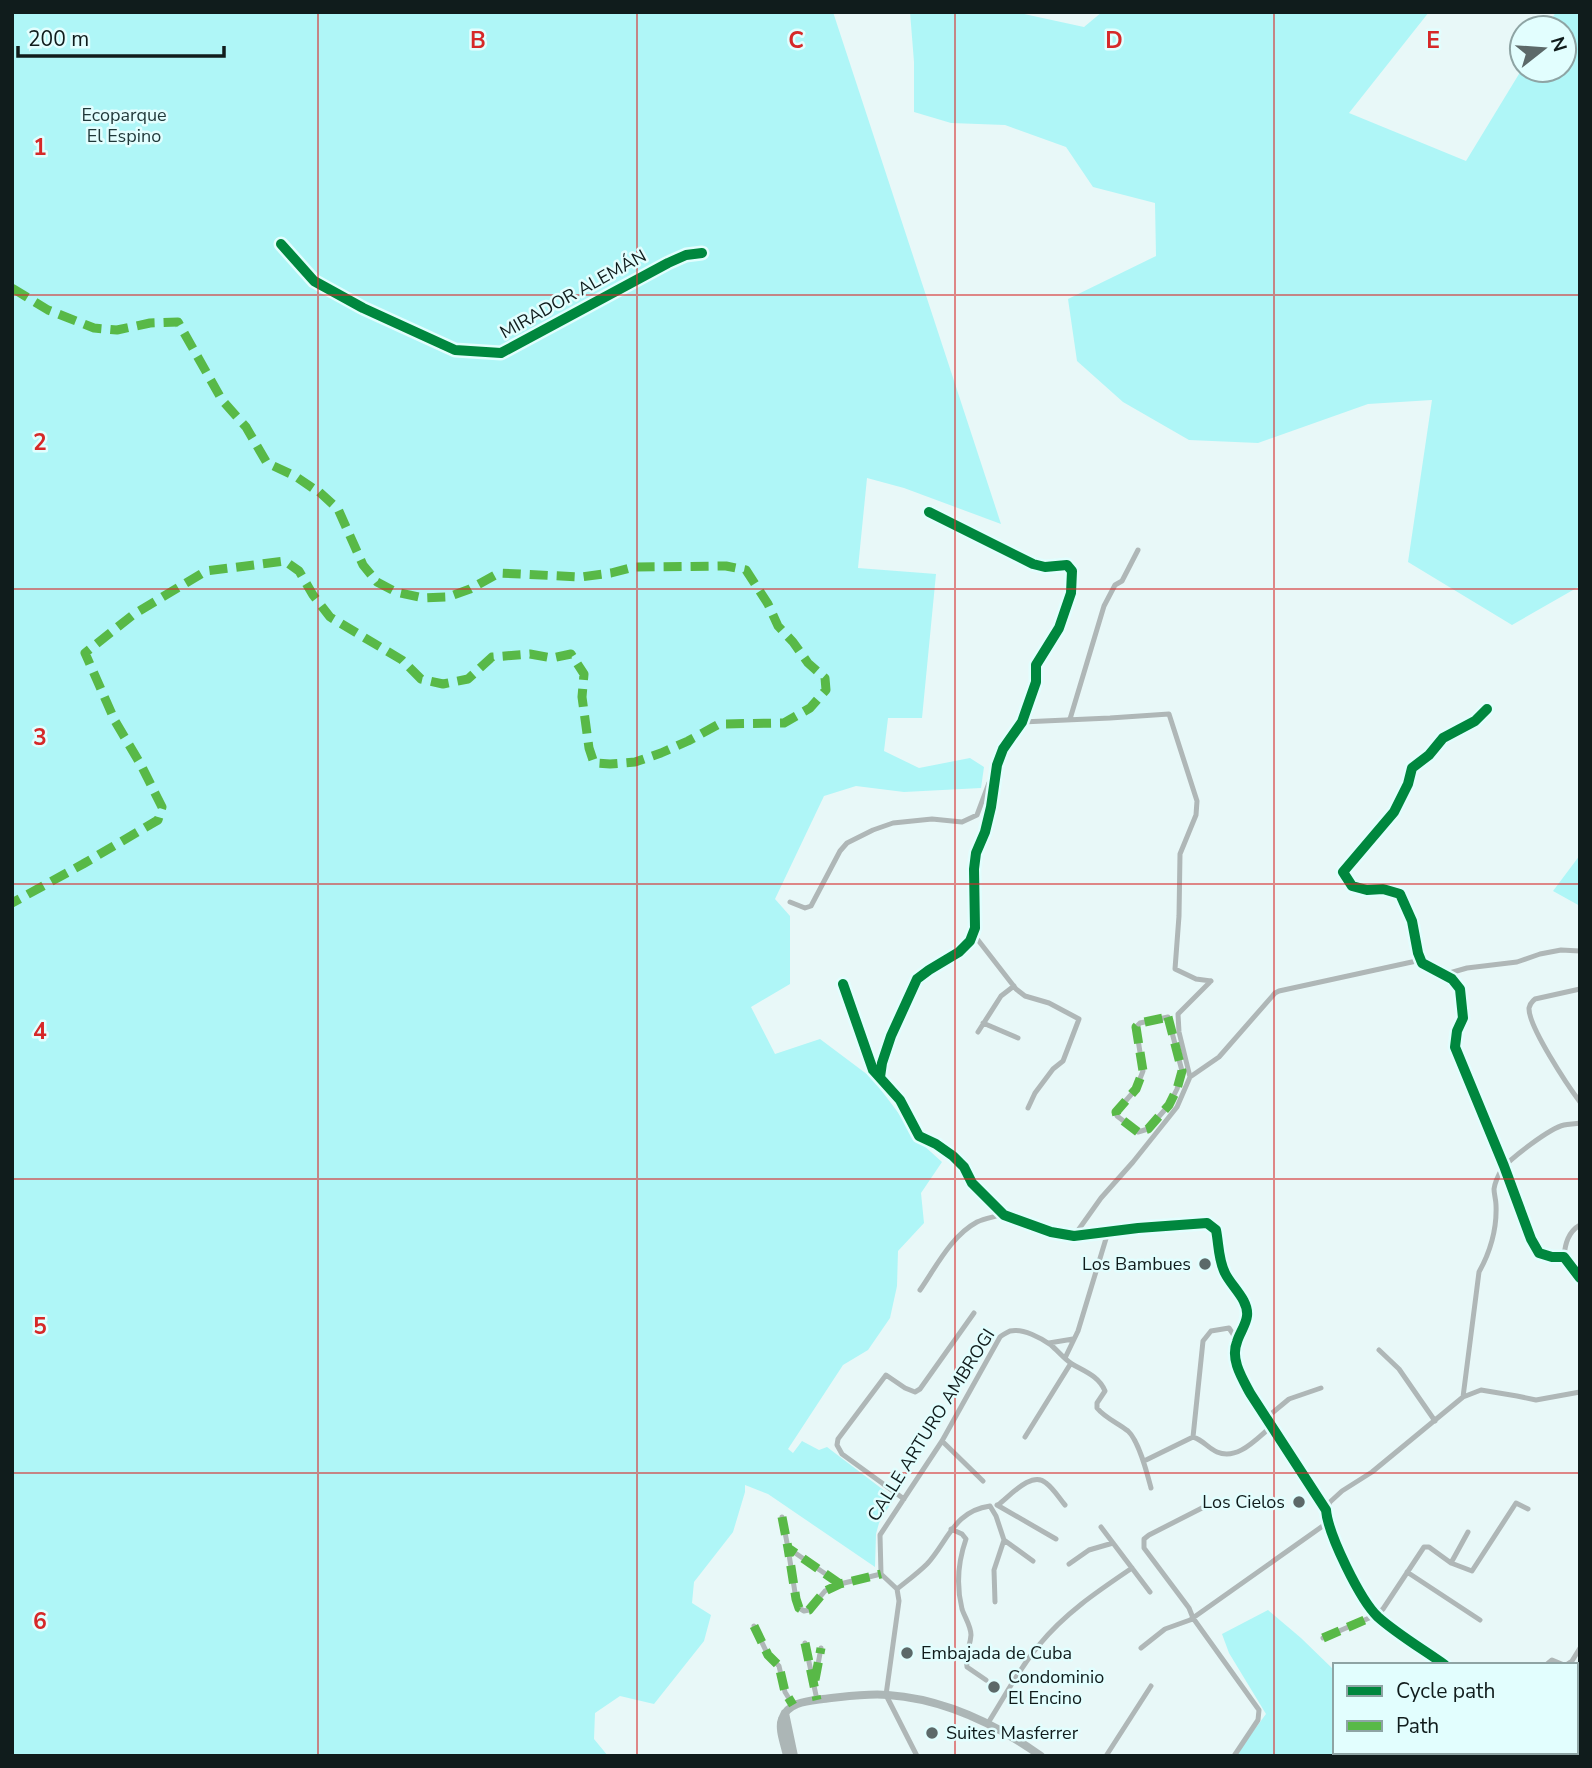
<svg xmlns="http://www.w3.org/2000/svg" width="1592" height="1768" font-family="'Nunito Sans',sans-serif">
  <rect width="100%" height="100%" fill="#e8f8f8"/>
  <path fill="#aff6f7" d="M 12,12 L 833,12 L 1001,524 L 904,488 L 867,478 L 858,568 L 936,574 L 922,718 L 888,718 L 884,751 L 919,768 L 970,758 L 984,767 L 981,788 L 904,792 L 856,786 L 824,796 L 775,899 L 790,916 L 790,984 L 751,1007 L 775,1054 L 820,1039 L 872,1078 L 921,1143 L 942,1162 L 921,1193 L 924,1223 L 898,1251 L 897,1286 L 890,1318 L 868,1350 L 843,1365 L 788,1449 L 793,1453 L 802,1441 L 819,1450 L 827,1447 L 894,1498 L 879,1523 L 876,1534 L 875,1567 L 768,1494 L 745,1485 L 745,1492 L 733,1532 L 694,1582 L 692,1603 L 711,1615 L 704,1641 L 654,1704 L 620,1696 L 595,1713 L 594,1739 L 608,1756 L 12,1756 Z
    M 910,12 L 1015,12 L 1084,27 L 1102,12 L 1429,12 L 1349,113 L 1466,161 L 1522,69 L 1522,70 L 1564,70 L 1564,28 L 1546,28 L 1556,12 L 1580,12 L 1580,586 L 1512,625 L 1408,562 L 1432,400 L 1368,404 L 1258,443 L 1189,440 L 1123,402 L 1077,361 L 1068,299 L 1156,256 L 1155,203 L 1093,187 L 1066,147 L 1005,125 L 951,123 L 914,112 L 914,62 Z
    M 1580,855 L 1580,906 L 1553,891 Z
    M 1268,1610 L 1301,1638 L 1335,1671 L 1335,1752 L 1366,1752 L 1369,1756 L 1235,1756 L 1266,1714 L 1229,1653 L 1222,1634 Z"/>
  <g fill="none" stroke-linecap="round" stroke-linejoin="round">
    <path stroke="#afb7b7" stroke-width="5" d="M 1487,709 L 1475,721 L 1443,738 L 1429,755 L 1412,768 L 1408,784 L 1394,812 L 1343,872 L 1352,886 L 1367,890 L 1383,889 L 1400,894 L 1412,921 L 1418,953 L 1422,963 L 1452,979 L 1460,989 L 1463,1018 L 1457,1031 L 1455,1047 L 1504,1166 L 1531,1239 L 1539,1253 L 1552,1257 L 1564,1257 L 1580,1278
      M 1070,719 L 1104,606 L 1115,585 L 1122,581 L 1138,550
      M 1022,722 L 1110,718 L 1169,714 L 1197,801 L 1196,815 L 1180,854 L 1179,916 L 1175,969 L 1196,979 L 1211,981
      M 790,902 L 805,908 L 811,906 L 840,851 L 847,843 L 873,830 L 893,823 L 932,819 L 962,822 L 977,815 L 989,783 L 994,784
      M 972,936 L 978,940 L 1016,989 L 1025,996 L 1049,1003 L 1079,1019 L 1063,1061 L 1053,1069 L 1035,1093 L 1028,1108
      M 1446,974 L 1467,968 L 1517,962 L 1540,954 L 1561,950 L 1580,951
      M 843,984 L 873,1070 L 900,1100 L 919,1136 L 936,1144 L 953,1156 L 964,1167 L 972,1183 L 1004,1215 L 1051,1232 L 1074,1236 L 1138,1228 L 1207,1223 L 1216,1230 C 1219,1245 1218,1259 1225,1273 C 1231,1286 1249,1300 1247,1316 C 1246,1325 1239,1334 1237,1342 C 1230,1359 1242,1378 1250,1393 L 1326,1510 C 1328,1534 1360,1600 1378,1617 C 1397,1634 1424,1650 1445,1665
      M 1580,989 L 1535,999 C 1531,1003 1530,1003 1529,1008 C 1528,1026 1568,1086 1580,1102
      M 1168,1017 L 1182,1071 L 1177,1089 L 1169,1105 L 1148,1129 L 1138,1132 L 1117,1116 L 1116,1112 L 1136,1089 L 1143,1071 L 1136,1027 L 1140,1023 Z
      M 983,1023 L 1018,1038
      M 978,1032 L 1001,996 L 1014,986
      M 880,1077 L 882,1063 L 891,1036 L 917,979 L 929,970 L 959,952 L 970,941 L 975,928 L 974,869 L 976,853 L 985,832 L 991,807 L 997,765 L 1003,749 L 1022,722 L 1036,682 L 1036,665 L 1059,628 L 1071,593 L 1072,571 L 1067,565 L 1045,567 L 1033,564 L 929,512
      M 1190,1077 L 1219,1057 L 1275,993 L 1279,991 L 1421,960
      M 1074,1236 L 1101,1198 L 1133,1162 L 1177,1107 L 1190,1077 L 1179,1032 L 1178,1014 L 1211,981
      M 1564,1257 C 1565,1244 1568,1232 1580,1225
      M 920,1290 C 936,1267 951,1236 977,1222 C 985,1218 995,1217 1003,1214
      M 1049,1343 L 1073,1339
      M 1379,1350 L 1399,1369 L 1435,1421
      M 1065,1358 L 1078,1331 L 1108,1232
      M 1463,1397 L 1479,1272 C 1490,1252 1497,1228 1496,1205 C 1496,1200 1494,1194 1494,1189 C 1495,1182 1499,1174 1502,1169 C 1511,1158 1550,1128 1564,1125 C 1569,1124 1575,1124 1580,1123
      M 1266,1418 L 1289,1399 L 1321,1388
      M 1025,1437 L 1071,1363
      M 1193,1437 L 1203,1341 L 1211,1331 L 1229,1328 L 1237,1340
      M 942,1441 L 983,1481
      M 1144,1461 L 1193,1437 C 1203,1440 1208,1448 1217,1452 C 1238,1461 1257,1438 1272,1426
      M 904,1499 L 842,1454 L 837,1445 L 838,1439 L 886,1375 L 905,1388 L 915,1392 L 920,1389 L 974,1313
      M 997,1505 L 1056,1539
      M 998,1505 C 1010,1496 1032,1470 1046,1483 C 1054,1489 1059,1498 1065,1505
      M 1202,1508 L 1149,1535 L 1144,1539 L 1144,1548 L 1189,1608 L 1193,1618 L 1259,1710 L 1258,1720 L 1234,1756
      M 1326,1510 L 1330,1502 L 1342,1491 L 1372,1472 L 1463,1397 L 1481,1390 L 1517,1396 L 1536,1400 L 1580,1392
      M 782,1517 L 788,1548
      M 1101,1527 L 1150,1592
      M 951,1529 L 962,1534 L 966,1539 C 958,1562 956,1585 962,1609 C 965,1618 971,1626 971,1635 C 970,1648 965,1652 967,1667 L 986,1680
      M 1451,1563 L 1468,1532
      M 1069,1564 L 1089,1550 L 1113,1543
      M 1407,1572 L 1480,1620
      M 840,1584 L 788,1548 L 796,1599 L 799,1608 L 804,1611 L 809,1610 L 825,1591 L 840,1584 L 881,1574
      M 897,1589 C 907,1581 918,1573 927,1564 C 948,1541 954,1511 990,1506 L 996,1516 L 1004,1540 L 1033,1561
      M 995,1602 L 994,1570 L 1004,1540
      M 754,1626 L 768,1655 L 779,1666 L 785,1692 L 793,1705
      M 1323,1638 L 1376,1615 L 1383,1609 L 1424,1547 L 1429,1547 L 1451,1563 L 1472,1571 L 1516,1503 L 1528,1509
      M 805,1643 L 817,1700
      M 1141,1648 L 1165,1629 L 1190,1620 L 1327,1523
      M 1546,1665 L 1552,1660 L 1564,1665
      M 1566,1665 L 1572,1661 L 1580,1648
      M 815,1681 L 821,1648
      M 988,1723 C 1004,1698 1020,1667 1039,1645 C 1065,1613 1098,1591 1132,1568
      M 1534,1752 L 1539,1756
      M 917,1756 L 886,1695 L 899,1601 L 897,1589 L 881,1574 L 880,1535 L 942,1441 L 1000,1337 C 1001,1336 1008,1332 1010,1331 C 1023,1328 1041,1338 1051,1345 C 1058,1351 1064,1359 1072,1364 C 1084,1371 1099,1376 1105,1391 L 1097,1403 L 1097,1408 C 1105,1418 1118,1423 1128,1431 C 1139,1441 1147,1473 1151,1488
      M 1106,1756 L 1151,1686
      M 1454,1756 L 1454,1752
      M 1523,1756 L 1523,1752"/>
    <path stroke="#acb6b6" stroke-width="8" d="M 785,1713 L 794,1756
      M 787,1756 C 785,1745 778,1729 782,1719 C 788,1702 808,1701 823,1699 C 844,1697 866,1693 888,1695 C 944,1699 996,1724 1041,1756"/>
    <path stroke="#58b947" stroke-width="9" stroke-dasharray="18 9" stroke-linecap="butt" d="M 12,288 L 48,310 L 94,328 L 117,330 L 150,323 L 178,322 L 222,400 L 246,427 L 267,463 L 295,476 L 314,489 L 315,488 L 338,509 L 363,565 L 377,582 L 396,592 L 423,598 L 448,597 L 470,589 L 499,573 L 581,577 L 611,573 L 634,567 L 726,566 L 746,570 L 768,604 L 778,626 L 793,642 L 808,663 L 825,678 L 826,690 L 810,708 L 784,723 L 719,724 L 688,741 L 661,753 L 635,762 L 610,764 L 594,763 L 589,748 L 582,697 L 584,674 L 571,654 L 552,658 L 530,654 L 492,657 L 468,679 L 443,684 L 421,679 L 402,660 L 330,617 L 313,595 L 299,571 L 285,561 L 206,571 L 134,614 L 85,653 L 115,721 L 141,765 L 162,807 L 158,820 L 83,864 L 12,903
      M 1168,1017 L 1182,1071 L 1177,1089 L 1169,1105 L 1148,1129 L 1138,1132 L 1117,1116 L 1116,1112 L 1136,1089 L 1143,1071 L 1136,1027 L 1140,1023 Z
      M 782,1517 L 788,1548
      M 840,1584 L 788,1548 L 796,1599 L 799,1608 L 804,1611 L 809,1610 L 825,1591 L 840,1584 L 881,1574
      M 754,1626 L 768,1655 L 779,1666 L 785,1692 L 793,1705
      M 1323,1638 L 1376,1615
      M 805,1643 L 817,1700
      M 815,1680 L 821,1648"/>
    <g stroke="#e2fefe" stroke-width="15">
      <path id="cycleway" d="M 281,244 L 314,281 L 363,308 L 455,350 L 501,353 L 668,263 L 686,255 L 702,253
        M 1487,709 L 1475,721 L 1443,738 L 1429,755 L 1412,768 L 1408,784 L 1394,812 L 1343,872 L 1352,886 L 1367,890 L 1383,889 L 1400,894 L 1412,921 L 1418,953 L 1422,963 L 1452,979 L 1460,989 L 1463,1018 L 1457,1031 L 1455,1047 L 1504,1166 L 1531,1239 L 1539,1253 L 1552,1257 L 1564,1257 L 1580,1278
        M 843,984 L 873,1070 L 900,1100 L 919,1136 L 936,1144 L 953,1156 L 964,1167 L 972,1183 L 1004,1215 L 1051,1232 L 1074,1236 L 1138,1228 L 1207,1223 L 1216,1230 C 1219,1245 1218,1259 1225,1273 C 1231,1286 1249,1300 1247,1316 C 1246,1325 1239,1334 1237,1342 C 1230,1359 1242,1378 1250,1393 L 1326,1510 C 1328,1534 1360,1600 1378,1617 C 1397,1634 1424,1650 1445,1665
        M 880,1077 L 882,1063 L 891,1036 L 917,979 L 929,970 L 959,952 L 970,941 L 975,928 L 974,869 L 976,853 L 985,832 L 991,807 L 997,765 L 1003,749 L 1022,722 L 1036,682 L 1036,665 L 1059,628 L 1071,593 L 1072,571 L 1067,565 L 1045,567 L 1033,564 L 929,512"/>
    </g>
    <use href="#cycleway" stroke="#00873e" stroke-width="10"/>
  </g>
  <path fill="none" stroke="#d62828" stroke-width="2" stroke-opacity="0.55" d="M 318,12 L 318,1756M 637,12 L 637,1756M 955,12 L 955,1756M 1274,12 L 1274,1756M 12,295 L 1580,295M 12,589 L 1580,589M 12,884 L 1580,884M 12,1179 L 1580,1179M 12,1473 L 1580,1473"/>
  <g fill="#5c6969" stroke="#e2fefe" stroke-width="2.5">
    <circle cx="1205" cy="1264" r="7"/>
    <circle cx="1299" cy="1502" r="7"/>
    <circle cx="907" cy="1653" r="7"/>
    <circle cx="994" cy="1687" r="7"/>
    <circle cx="932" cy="1733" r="7"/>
  </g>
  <g text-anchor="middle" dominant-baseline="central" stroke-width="5" stroke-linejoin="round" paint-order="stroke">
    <g font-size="18" fill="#1f3738" stroke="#e2fefe">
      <text x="124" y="115">Ecoparque<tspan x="124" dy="21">El Espino</tspan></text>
    </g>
    <g font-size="18" fill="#101c1c" stroke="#e2fefe">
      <text transform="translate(573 294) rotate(-29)">MIRADOR ALEMÁN</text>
      <text transform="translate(931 1425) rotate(-58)">CALLE ARTURO AMBROGI</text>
    </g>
    <g font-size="18" fill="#101c1c" stroke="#e2fefe" text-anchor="start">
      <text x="1191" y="1264" text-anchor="end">Los Bambues</text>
      <text x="1285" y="1502" text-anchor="end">Los Cielos</text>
      <text x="921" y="1653">Embajada de Cuba</text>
      <text x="1008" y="1677">Condominio<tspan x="1008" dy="21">El Encino</tspan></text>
      <text x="946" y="1733">Suites Masferrer</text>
    </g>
  </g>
  <g font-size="23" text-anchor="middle" font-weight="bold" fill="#d62828" stroke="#e2fefe" stroke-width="5" stroke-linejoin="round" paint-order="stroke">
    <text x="478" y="48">B</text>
    <text x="796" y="48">C</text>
    <text x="1114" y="48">D</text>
    <text x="1433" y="48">E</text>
    <text x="40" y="155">1</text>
    <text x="40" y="450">2</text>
    <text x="40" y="745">3</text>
    <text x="40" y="1039">4</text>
    <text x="40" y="1334">5</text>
    <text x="40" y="1629">6</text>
  </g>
  <rect width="1592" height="1768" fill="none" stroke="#101c1c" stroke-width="28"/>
  <rect x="1333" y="1663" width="245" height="91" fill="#e2fefe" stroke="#8ea4a4" stroke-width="2"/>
  <rect x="1347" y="1686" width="35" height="10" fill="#00873e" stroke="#8ea4a4" stroke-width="2"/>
  <text x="1396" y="1698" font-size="21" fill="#101c1c">Cycle path</text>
  <rect x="1347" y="1721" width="35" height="10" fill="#58b947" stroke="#8ea4a4" stroke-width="2"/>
  <text x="1396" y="1733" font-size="21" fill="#101c1c">Path</text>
  <g transform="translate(1543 49) rotate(73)"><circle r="33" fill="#e2fefe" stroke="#8ea4a4" stroke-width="2"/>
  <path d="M0-5L12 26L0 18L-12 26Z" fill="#5c6969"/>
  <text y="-10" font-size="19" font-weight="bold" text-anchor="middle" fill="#101c1c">N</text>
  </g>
  <path d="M18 46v10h206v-10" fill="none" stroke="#101c1c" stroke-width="3.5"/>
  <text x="28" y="46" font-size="21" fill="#101c1c" stroke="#e2fefe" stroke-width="5" paint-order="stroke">200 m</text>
</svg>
